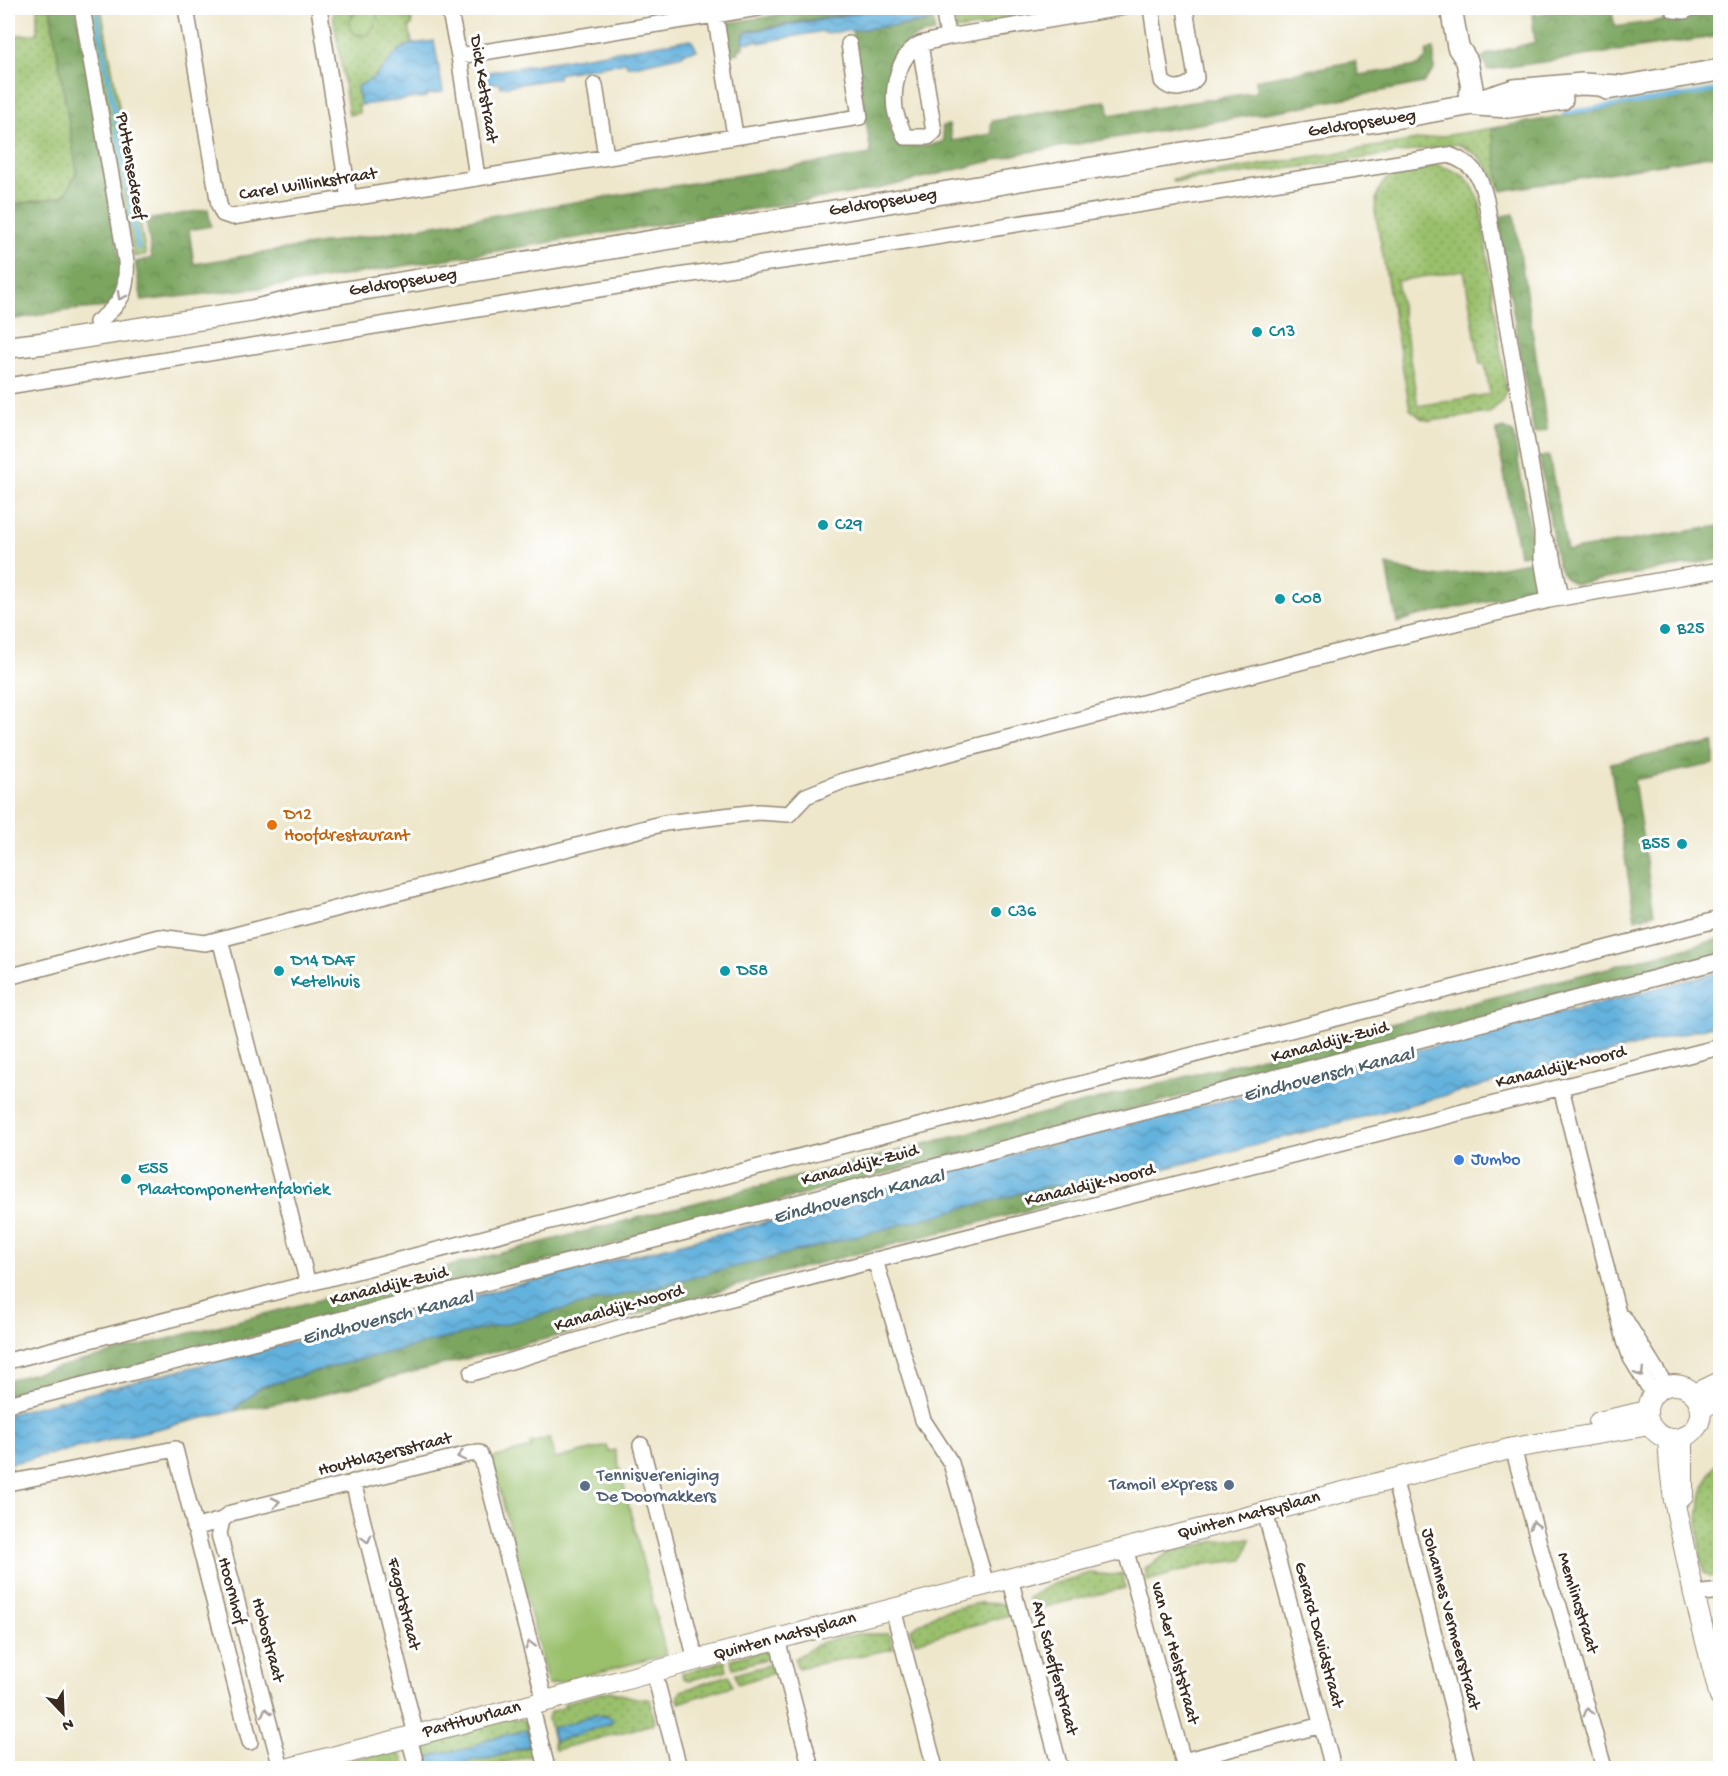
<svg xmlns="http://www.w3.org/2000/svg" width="1728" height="1776" font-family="'Gochi Hand',sans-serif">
  <defs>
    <pattern id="grass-dots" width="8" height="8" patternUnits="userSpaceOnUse" patternTransform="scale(1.5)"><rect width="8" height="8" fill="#9ac06c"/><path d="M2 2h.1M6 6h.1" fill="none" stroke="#7f9c58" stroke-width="1.8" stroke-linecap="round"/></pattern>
    <pattern id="forest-crowns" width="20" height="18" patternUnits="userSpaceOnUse" patternTransform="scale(1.5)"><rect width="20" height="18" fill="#7ba660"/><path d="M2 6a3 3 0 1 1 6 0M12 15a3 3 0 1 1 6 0" fill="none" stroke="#66874f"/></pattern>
    <pattern id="water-waves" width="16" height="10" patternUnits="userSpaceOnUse" patternTransform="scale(1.5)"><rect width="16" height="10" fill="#64b2de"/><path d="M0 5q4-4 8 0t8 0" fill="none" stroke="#5491b3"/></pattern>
  </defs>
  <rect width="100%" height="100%" fill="#fff"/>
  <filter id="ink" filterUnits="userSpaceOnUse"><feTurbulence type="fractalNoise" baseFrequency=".0167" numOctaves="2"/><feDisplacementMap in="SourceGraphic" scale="12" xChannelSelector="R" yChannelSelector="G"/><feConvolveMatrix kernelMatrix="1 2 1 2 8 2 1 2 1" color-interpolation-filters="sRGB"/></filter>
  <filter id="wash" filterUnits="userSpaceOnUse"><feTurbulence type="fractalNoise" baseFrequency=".008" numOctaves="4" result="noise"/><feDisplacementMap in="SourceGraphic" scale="24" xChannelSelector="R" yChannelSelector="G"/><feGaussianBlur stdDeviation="1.35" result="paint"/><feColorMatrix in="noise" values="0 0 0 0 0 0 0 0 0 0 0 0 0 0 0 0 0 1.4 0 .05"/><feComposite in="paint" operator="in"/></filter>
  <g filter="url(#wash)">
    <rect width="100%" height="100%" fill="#eee7cc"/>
    <path fill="url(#grass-dots)" stroke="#6a7545" stroke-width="1.5" fill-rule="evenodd" d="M 37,8 L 50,8 L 77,172 L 64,196 L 8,206 L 8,36 L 37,34 Z
      M 88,8 L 101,8 L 146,255 L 134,257 Z
      M 332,8 L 355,8 L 355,13 L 352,15 L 355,34 L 361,36 L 374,23 L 378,8 L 410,8 L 412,25 L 409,26 L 412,44 L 390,62 L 375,77 L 357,87 L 361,105 L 359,106 L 359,113 L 349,115 Z
      M 953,8 L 961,8 L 961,13 L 1019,8 L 1101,8 L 957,30 Z
      M 1492,128 L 1501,191 C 1490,168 1482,153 1457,144 L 1320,165 L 1173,182 L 1172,179 Z
      M 1437,165 C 1463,172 1472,178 1480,204 L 1506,390 L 1502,401 L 1489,413 L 1430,421 L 1421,418 L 1410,409 L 1375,211 C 1377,168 1402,172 1437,165 ZM 1464,270 L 1480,364 L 1485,364 L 1490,394 L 1418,406 L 1397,281 Z
      M 1720,1459 L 1720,1575 L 1710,1576 L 1704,1572 C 1695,1534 1694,1490 1720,1459 Z
      M 1235,1539 L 1251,1539 L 1243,1560 L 1206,1564 L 1147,1581 L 1145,1568 L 1170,1552 L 1216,1541 Z
      M 1090,1573 L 1111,1575 L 1122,1573 L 1125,1588 L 1031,1610 L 1028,1598 L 1050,1585 Z
      M 979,1603 L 1005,1604 L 1009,1615 L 915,1642 L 911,1629 L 939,1612 Z
      M 1720,1616 L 1720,1661 L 1709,1617 Z
      M 857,1634 L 889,1634 L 893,1649 L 797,1668 L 795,1658 L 822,1642 Z
      M 770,1649 L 776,1652 L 777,1656 L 733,1668 L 731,1659 Z
      M 725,1661 L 727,1670 L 691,1680 C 686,1680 682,1678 682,1673 Z
      M 772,1664 L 774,1673 L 738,1684 L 735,1674 Z
      M 729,1675 L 732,1686 L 679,1703 L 678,1697 L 681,1691 Z
      M 609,1691 L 636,1698 L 650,1699 L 655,1721 L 653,1724 L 555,1750 L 548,1718 L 550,1712 L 565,1707 L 564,1703 ZM 594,1714 L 608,1716 L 612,1722 L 562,1740 L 571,1723 Z
      M 512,1716 L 513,1720 L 520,1719 L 526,1723 L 535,1755 L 482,1768 L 442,1768 L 456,1767 L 473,1760 L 491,1758 L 531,1746 L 527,1730 L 489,1739 L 467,1749 L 426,1759 L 428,1768 L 423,1751 L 425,1744 L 432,1741 L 432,1737 Z
      M 393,1751 L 402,1756 L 405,1768 L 403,1765 L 389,1768 L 310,1768 Z"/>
    <path fill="url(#forest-crowns)" stroke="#5b683f" stroke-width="1.5" d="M 50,8 L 76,8 L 122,272 L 121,283 L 109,307 L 70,310 L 8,320 L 8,206 L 64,196 L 77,172 Z
      M 820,8 L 910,8 L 866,10 L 747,31 L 743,36 L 744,48 L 739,49 L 739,53 L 732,54 L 727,23 Z
      M 925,8 L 932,8 L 935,33 C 926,34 916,35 908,41 C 887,58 882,113 894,137 C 908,149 927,148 944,141 L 942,126 L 949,125 L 952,141 L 992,134 L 991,123 L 993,121 L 1105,101 L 1108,104 L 1109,115 L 1257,92 L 1255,80 L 1355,61 L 1359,75 L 1418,66 L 1426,58 L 1427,50 L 1434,49 L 1434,70 L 1423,83 L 1295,108 L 1023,153 L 878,189 L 287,285 L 142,301 L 135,262 L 152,258 L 146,220 L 208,209 L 211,226 L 189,230 L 194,264 L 871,154 L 852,30 L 927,23 L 929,19 Z
      M 1580,8 L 1611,8 L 1615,27 L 1720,12 L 1720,36 L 1488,70 L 1482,58 L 1486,55 L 1535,42 L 1532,15 Z
      M 1720,90 L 1720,154 L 1501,191 L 1492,128 Z
      M 1514,214 L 1547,427 L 1547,430 L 1534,434 L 1497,217 Z
      M 1504,428 L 1513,433 L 1515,443 L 1534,553 L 1519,555 L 1496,430 Z
      M 1549,456 L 1567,551 L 1720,526 L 1720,559 L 1576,584 C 1564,579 1562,574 1557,562 L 1539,457 Z
      M 1533,561 L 1537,576 L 1529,592 L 1413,617 L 1397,623 L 1387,565 L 1433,577 L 1480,571 Z
      M 1714,743 L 1714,764 L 1634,780 L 1654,914 L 1635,919 L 1610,763 Z
      M 1720,939 L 1720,956 L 641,1237 L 8,1399 L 8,1380 Z
      M 1109,1183 L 1057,1203 L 784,1272 L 593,1327 L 313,1397 L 233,1411 L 261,1387 L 330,1367 L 1048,1186 Z"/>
    <path fill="#9ac06c" stroke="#6a7545" stroke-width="1.5" d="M 355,8 L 378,8 C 379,15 373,30 368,35 L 357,35 L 350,29 L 349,22 L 355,13 Z
      M 549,1438 L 555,1459 L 607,1446 L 609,1452 L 615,1450 L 666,1655 L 548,1685 L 492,1458 L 531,1448 L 530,1443 Z"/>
    <path fill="url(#water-waves)" stroke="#506e7e" stroke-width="1.5" d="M 924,8 L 927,10 L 928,19 L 927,22 L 836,32 L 824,33 L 823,31 L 759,43 L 758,41 L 744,43 L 743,36 L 747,32 L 853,14 L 864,11 L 885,12 Z
      M 691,39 L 697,50 L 683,53 L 683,55 L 634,66 L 627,66 L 626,62 L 558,74 L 558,78 L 501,87 L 500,83 L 485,84 L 485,77 L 489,72 Z
      M 434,41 L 443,92 L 426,95 L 426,97 L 361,105 L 357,87 L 375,77 L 399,50 L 412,44 Z
      M 1720,972 L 1720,1024 L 1109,1183 L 1048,1186 L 819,1246 L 330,1367 L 261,1387 L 233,1411 L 8,1464 L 8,1414 L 765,1222 L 899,1184 Z
      M 594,1714 L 612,1718 L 612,1722 L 571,1737 L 554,1741 L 551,1728 L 571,1723 Z
      M 527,1730 L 531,1745 L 491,1758 L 473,1760 L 456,1767 L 429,1768 L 426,1759 L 440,1753 L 467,1749 L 489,1739 Z"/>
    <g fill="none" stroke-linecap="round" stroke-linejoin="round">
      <path stroke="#64b2de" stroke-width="4.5" d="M 96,8 L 138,248
        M 1564,113 L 1720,90"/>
    </g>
  </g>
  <g filter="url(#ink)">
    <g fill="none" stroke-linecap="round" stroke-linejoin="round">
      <g stroke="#948875" stroke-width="18">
        <path id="minor" d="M 82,8 L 126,261 C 128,291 122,304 97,322
          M 186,8 L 219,205 L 223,214 L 232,217 L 860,117 L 849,44
          M 319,8 L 349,199
          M 449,8 L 459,56 L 477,177
          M 714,8 L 735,135
          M 943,8 L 948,37
          M 1151,8 L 1162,81 C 1172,92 1187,89 1196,78 L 1185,8
          M 1672,8 L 1674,10 L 1685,11 L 1691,8
          M 920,44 L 934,132 L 928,137 L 905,137 C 902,128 896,118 895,109 C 892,87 899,54 920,44 Z
          M 920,44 L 948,37 L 1120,8
          M 459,56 L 758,8
          M 595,85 L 606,156
          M 8,386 L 685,275 L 810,257 L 1449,155 C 1474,164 1480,175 1486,200 L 1542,532 L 1542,559 L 1549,600
          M 1544,538 L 1553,557 L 1561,597
          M 220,939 L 308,1284
          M 8,977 L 159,937 L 205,943 L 665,823 L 758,812 L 789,814 L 806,796 L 843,781 L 1373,643 L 1549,600 L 1720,570
          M 1561,1088 L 1625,1341 L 1631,1358 L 1653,1394
          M 875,1260 L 923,1420 L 951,1463 L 986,1584
          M 1624,1318 L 1666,1386
          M 8,1361 L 1720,919
          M 472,1373 L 625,1326 L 880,1259 L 1720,1047
          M 8,1404 L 670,1236 L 1720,961
          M 641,1445 L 696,1660
          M 1513,1448 L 1552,1591 L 1559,1606 L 1604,1768
          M 1394,1478 L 1468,1768
          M 353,1482 L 416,1735
          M 8,1483 L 175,1449 L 250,1742
          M 1265,1512 L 1333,1768
          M 222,1520 L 219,1534 L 281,1768
          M 194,1528 L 222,1520 L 231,1513 L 469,1454 L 479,1453 L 483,1462 L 545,1701
          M 1125,1548 L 1185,1768
          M 1010,1578 L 1060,1768
          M 1694,1594 L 1720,1591
          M 893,1609 L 935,1768
          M 777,1639 L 811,1768
          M 654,1672 L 679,1768
          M 531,1705 L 547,1768
          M 409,1737 L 417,1768
          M 1183,1761 L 1322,1725"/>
      </g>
      <g stroke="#948875" stroke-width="22">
        <path id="tertiary" d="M1647 1412a27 27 0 1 1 54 0a27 27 0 1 1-54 0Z
          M 1695,1394 L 1720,1382
          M 1701,1409 L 1720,1398
          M 1599,1422 L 1647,1411
          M 1668,1438 L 1670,1468 L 1674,1500 L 1694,1594 L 1720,1697
          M 1683,1496 L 1683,1437
          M 290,1768 L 550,1700 L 696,1660 L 1513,1448 L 1650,1425"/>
      </g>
      <g stroke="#948875" stroke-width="24">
        <path id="secondary" d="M 1451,8 L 1458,47 L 1467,61 L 1472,88 L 1467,105
          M 1607,89 L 1720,70
          M 1477,105 L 1508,107 L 1562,99
          M 8,347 L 46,343 L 252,311 L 298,300 L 1412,115 L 1467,105 L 1514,90 L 1582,84 L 1619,86"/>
      </g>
      <use href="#minor" stroke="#fff" stroke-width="15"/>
      <use href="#tertiary" stroke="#fff" stroke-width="20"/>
      <use href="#secondary" stroke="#fff" stroke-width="21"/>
    </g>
    <defs><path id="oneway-chevron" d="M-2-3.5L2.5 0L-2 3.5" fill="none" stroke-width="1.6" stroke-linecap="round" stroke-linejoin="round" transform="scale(1.5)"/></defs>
    <g stroke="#a79f9a">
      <use href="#oneway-chevron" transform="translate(121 296) rotate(119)"/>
      <use href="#oneway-chevron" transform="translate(1640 1373) rotate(58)"/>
      <use href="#oneway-chevron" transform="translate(461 1456) rotate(168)"/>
      <use href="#oneway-chevron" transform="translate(276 1502) rotate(-13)"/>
      <use href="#oneway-chevron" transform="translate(1534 1525) rotate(-105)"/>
      <use href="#oneway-chevron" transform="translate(367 1539) rotate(76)"/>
      <use href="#oneway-chevron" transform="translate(530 1645) rotate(-105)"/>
      <use href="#oneway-chevron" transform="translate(266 1712) rotate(-105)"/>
      <use href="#oneway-chevron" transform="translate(1588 1712) rotate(-106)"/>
    </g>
  </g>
  <g fill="#0f9aa8" stroke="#fff" stroke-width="2">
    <circle cx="1257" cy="332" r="6"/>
    <circle cx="823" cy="525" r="6"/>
    <circle cx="1280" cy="599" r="6"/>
    <circle cx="1665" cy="629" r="6"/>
    <circle cx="1682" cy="844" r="6"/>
    <circle cx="996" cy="912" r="6"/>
    <circle cx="279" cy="971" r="6"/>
    <circle cx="725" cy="971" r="6"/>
    <circle cx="126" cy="1179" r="6"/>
  </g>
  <circle fill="#e8710a" stroke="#fff" stroke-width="2" cx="272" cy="825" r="6"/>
  <circle fill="#3f7fe0" stroke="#fff" stroke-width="2" cx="1459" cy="1160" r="6"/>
  <g fill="#5c6f8a" stroke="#fff" stroke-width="2">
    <circle cx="1229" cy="1485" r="6"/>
    <circle cx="585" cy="1486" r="6"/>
  </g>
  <g text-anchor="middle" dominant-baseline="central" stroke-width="6" stroke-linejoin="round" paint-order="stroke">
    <g font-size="18" fill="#3b2a1e" stroke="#fff">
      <text transform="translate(483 89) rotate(81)">Dick Ketstraat</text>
      <text transform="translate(1362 124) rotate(-9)">Geldropseweg</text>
      <text transform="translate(130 166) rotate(80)">Puttensedreef</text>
      <text transform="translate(308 185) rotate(-9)">Carel Willinkstraat</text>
      <text transform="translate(883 203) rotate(-9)">Geldropseweg</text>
      <text transform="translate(403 283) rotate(-9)">Geldropseweg</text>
      <text transform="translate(1330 1043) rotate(-15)">Kanaaldijk-Zuid</text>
      <text transform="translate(1561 1068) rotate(-14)">Kanaaldijk-Noord</text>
      <text transform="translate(860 1166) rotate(-15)">Kanaaldijk-Zuid</text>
      <text transform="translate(1090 1186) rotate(-14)">Kanaaldijk-Noord</text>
      <text transform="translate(389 1287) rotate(-14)">Kanaaldijk-Zuid</text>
      <text transform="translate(619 1309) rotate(-16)">Kanaaldijk-Noord</text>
      <text transform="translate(385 1455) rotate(-14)">Houtblazersstraat</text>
      <text transform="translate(1249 1516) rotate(-15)">Quinten Matsyslaan</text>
      <text transform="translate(231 1591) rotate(75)">Hoornhof</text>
      <text transform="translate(1577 1603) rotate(73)">Memlincstraat</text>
      <text transform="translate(403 1604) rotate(76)">Fagotstraat</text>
      <text transform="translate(1450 1619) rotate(75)">Johannes Vermeerstraat</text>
      <text transform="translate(1318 1635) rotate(75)">Gerard Davidstraat</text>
      <text transform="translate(785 1637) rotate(-15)">Quinten Matsyslaan</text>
      <text transform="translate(267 1640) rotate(75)">Hobostraat</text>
      <text transform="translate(1174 1653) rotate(75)">van der Helststraat</text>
      <text transform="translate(1054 1668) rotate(75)">Ary Schefferstraat</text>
      <text transform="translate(472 1720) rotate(-15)">Partituurlaan</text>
    </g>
    <g font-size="18" fill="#0d838f" stroke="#fff" text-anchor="start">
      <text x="1269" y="332">C13</text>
      <text x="835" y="525">C29</text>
      <text x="1292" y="599">C08</text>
      <text x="1677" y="629">B25</text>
      <text x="1670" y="844" text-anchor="end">B55</text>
      <text x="1008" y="912">C36</text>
      <text x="291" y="961">D14 DAF<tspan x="291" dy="21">Ketelhuis</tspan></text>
      <text x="737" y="971">D58</text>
      <text x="138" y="1169">E55<tspan x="138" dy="21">Plaatcomponentenfabriek</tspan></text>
    </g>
    <g font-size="18" fill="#c56008" stroke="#fff" text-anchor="start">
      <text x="284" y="815">D12<tspan x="284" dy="21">Hoofdrestaurant</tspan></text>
    </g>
    <g font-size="18" fill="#366cbe" stroke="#fff" text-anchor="start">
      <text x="1471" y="1160">Jumbo</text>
    </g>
    <g font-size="18" fill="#4e5e75" stroke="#fff" text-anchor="start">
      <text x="597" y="1476">Tennisvereniging<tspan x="597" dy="21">De Doornakkers</tspan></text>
      <text x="1217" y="1485" text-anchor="end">Tamoil express</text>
    </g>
    <g font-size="20" font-style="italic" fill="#4b606b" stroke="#fff">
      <text transform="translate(1329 1076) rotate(-14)">Eindhovensch Kanaal</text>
      <text transform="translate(859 1198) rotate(-14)">Eindhovensch Kanaal</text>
      <text transform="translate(388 1319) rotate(-14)">Eindhovensch Kanaal</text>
    </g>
  </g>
  <rect width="1728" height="1776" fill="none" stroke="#fff" stroke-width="30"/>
  <g transform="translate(63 1713) rotate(157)" stroke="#ffffff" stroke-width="4.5" paint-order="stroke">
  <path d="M0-4.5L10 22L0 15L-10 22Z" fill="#3b2a1e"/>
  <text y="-9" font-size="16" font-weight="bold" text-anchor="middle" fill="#3b2a1e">N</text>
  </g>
</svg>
